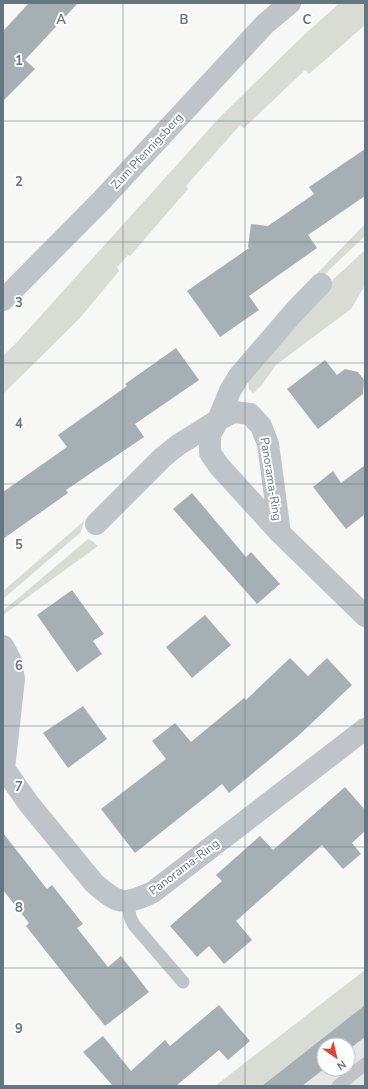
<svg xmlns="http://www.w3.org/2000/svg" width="368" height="1089" font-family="'Nunito Sans',sans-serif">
  <rect width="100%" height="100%" fill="#f7f7f5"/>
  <path fill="#e5e7e6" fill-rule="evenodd" d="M 365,1002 L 365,1086 L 284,1086 L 275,1075 ZM 324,1045 L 348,1045 L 348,1069 L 324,1069 Z"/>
  <path fill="#d8dcd4" d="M 340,3 L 365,3 L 365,25 L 309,74 L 305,70 L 244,128 L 240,125 L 186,186 L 188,189 L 130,256 L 128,255 L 117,267 L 119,271 L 79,319 L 3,394 L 3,356 L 18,341 L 220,117 L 306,33 Z
    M 365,224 L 365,236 L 307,291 L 303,288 Z
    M 365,250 L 365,285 L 351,309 L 276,365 L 261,386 L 253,393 L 249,389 L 248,380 L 324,288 Z
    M 84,521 L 81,532 L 3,599 L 3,591 Z
    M 88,539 L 92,541 L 98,546 L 3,615 L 3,611 Z
    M 365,970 L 365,1005 L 276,1075 L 284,1086 L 215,1086 Z"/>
  <path fill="#a6b0b4" d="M 29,3 L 78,3 L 25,60 L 35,69 L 3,101 L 3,31 Z
    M 365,149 L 365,196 L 308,235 L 317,248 L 249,296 L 259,310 L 220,337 L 187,291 L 249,248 L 248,247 L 251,224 L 268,226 L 314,194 L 309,187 Z
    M 176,348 L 199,380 L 135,424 L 144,437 L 66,490 L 68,493 L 3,539 L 3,492 L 67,447 L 58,435 L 127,386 L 125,384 Z
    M 325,360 L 337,375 L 345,369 L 358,372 L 364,380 L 363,394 L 318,429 L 287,389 Z
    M 365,465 L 365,514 L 346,529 L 313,487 L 333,471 L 341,483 Z
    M 192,493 L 246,557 L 251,552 L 280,584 L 257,604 L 173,509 Z
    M 72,590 L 104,634 L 93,641 L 102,654 L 77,672 L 37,615 Z
    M 205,615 L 231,645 L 192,678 L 166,647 Z
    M 290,658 L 308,676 L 327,658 L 352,685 L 298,736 L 229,793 L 222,784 L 135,853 L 101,809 L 166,759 L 152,741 L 175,723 L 191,742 L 244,698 L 246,700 Z
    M 83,706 L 107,739 L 68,768 L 43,733 Z
    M 345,787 L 365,810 L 365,831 L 352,843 L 361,854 L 343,869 L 322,845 L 236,921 L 252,940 L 224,964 L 209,946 L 197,957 L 170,926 L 222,881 L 216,875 L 260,836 L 273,850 Z
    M 3,833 L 47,889 L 52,885 L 83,924 L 77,928 L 108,967 L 121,956 L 149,992 L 105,1026 L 26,926 L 29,923 L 3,890 Z
    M 219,1005 L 250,1041 L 228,1060 L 219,1050 L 176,1086 L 113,1086 L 83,1052 L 103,1036 L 131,1071 L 165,1040 L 170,1046 Z
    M 365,1005 L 365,1037 L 348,1050 L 348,1045 L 324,1045 L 324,1069 L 302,1086 L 262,1086 Z"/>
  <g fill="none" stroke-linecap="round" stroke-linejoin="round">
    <path stroke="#bec4c7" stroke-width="13" d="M 128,902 L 130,917 L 134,925 L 183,982
      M 338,1086 L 365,1064"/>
    <path stroke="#bec4c7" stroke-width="22" d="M 3,300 L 101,201 L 265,24 L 290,3
      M 96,524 L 163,457 L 178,445 L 218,420 L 230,391 L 239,376 L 294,312 L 321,284
      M 280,533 L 268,444 L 261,426 L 250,414 L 234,412 L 218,420 L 210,435 L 210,453 L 219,466 L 280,533 L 365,616
      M 3,646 L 11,661 L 14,679 L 4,769
      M 3,767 L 29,804 L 94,883 C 118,904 124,906 153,892 L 365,729"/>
  </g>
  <path fill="none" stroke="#64767f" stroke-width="1" stroke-opacity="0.55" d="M 123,3 L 123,1086M 245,3 L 245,1086M 3,121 L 365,121M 3,242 L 365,242M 3,363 L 365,363M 3,484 L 365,484M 3,605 L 365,605M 3,726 L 365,726M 3,847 L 365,847M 3,968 L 365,968"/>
  <g text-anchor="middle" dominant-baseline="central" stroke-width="4" stroke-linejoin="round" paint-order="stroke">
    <g font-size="12" fill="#64767f" stroke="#fff">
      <text transform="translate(147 151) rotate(-47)">Zum Pfennigsberg</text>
      <text transform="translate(271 479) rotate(81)">Panorama-Ring</text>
      <text transform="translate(184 867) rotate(-37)">Panorama-Ring</text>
    </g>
  </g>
  <g font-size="13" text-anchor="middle" font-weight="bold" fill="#64767f" stroke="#fff" stroke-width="4" stroke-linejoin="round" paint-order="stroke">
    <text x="61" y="24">A</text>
    <text x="184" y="24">B</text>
    <text x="307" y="24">C</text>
    <text x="19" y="65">1</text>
    <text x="19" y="186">2</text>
    <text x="19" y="307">3</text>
    <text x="19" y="428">4</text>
    <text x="19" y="549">5</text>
    <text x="19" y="670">6</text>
    <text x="19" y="791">7</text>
    <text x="19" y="912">8</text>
    <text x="19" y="1033">9</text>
  </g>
  <rect width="368" height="1089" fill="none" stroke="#64767f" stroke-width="8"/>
  <g transform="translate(336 1057) rotate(146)"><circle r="19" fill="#ffffff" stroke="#c1c8cc"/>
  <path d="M0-3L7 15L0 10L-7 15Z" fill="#dd472f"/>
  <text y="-6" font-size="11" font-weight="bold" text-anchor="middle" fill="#64767f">N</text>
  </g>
</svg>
